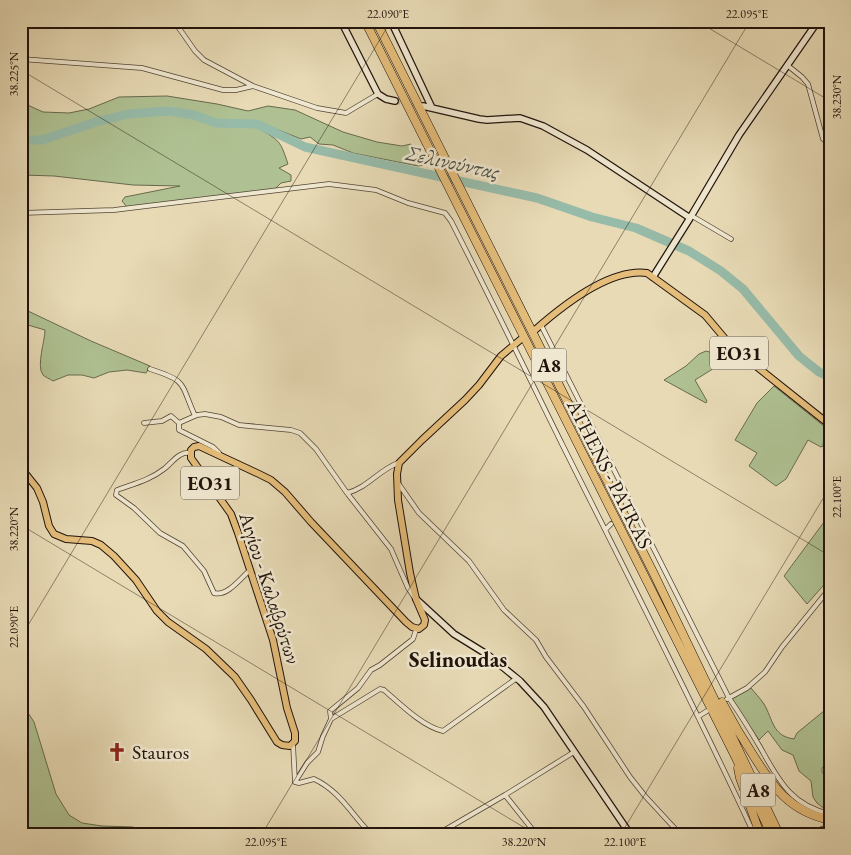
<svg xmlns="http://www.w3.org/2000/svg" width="851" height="855" font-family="'EB Garamond',serif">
  <rect width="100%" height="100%" fill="#e7dab5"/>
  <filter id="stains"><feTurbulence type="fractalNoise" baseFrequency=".004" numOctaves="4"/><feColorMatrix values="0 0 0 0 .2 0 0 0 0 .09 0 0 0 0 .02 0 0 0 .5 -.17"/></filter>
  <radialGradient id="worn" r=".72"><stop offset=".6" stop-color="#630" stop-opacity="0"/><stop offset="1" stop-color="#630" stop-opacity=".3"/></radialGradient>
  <path fill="#afc192" stroke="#686a4f" d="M 167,96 L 217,104 L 248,111 L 268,106 L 295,110 L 343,132 L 377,142 L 402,146 L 411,144 L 425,165 L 418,166 L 353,153 L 333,145 L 319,144 L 310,137 L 301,139 L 261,123 L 258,128 C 280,141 280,140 288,164 L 279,168 L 291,175 L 291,181 L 281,183 L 275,189 L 127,207 L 122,201 L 125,197 L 180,186 L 133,185 L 54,176 L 21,175 L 21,102 L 43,112 L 69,113 L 89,109 L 119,97 Z
    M 21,305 L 28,311 L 91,341 L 150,366 L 146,373 L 127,370 L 109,372 L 94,378 L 82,375 L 68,375 L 53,381 C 50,379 45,377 43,375 C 36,366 45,341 45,330 L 21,323 Z
    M 706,351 L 720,355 L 724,362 L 695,380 L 707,401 L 706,403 L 664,380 L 686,366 L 699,354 Z
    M 774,386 L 825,427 L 823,446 L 821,447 L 808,440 L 786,479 L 776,486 L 749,466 L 757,453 L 735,440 L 757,403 Z
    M 830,514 L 830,578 L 807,604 L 784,576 Z
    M 751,688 C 755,693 760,698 764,704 C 773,719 772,736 794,739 L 797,733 L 830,706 L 830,761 L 822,768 L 822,772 L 830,783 L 830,811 L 826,810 L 817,803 L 813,797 L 811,781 L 799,771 L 793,755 L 782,750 L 768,731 L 759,740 L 731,698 Z
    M 21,702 L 34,722 L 56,794 L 69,815 L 82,823 L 102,826 L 133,827 L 145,834 L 21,834 Z"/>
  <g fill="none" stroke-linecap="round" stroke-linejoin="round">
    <path stroke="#97bba9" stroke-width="9" d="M 21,140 L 42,140 L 96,122 L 128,114 L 168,111 L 194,115 L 216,123 L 257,124 L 305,147 L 537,198 L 592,217 L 636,228 L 689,251 L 721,271 L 743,289 L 799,356 L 819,372 L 830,377"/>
    <path stroke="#c9bc9c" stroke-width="5.5" stroke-dasharray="5.5 3" stroke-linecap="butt" d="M 395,101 L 421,106"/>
    <g stroke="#524536" stroke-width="5.5">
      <path id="street" d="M 174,21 L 195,51 L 204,60 L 253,86
        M 21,59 L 142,68 L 223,90 L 236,90 L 253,86 L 317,108 L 346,113 L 378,94
        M 787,65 L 802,77 L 808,84 L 823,139 L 830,145
        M 21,213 L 114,210 L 329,184 L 376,190 L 408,203 L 445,213 L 451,221 C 489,295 525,369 562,444 C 627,574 693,702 754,834
        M 692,216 L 731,239
        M 541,325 L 729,698 C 740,714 750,730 760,747 C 778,779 790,805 830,814
        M 150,369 C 188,381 180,383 195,416
        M 144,423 L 162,421 L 171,416 L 179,423
        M 190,453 C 179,451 172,463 164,469 C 150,480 133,484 117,490 L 116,495 L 134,508 L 160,533 L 183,546 L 204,571 L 214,593 C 227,597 241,578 249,571
        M 219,453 L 213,447 L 179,430 L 179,423 L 197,415 L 205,414 L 221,417 L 239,425 L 291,430 L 300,433 L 316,449 L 347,493 L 391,549 L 408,588 L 414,597
        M 398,483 L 419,513 L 469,561 L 504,610 L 536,640 L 546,657 L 584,707 L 630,777 L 645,796 L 680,834
        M 347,493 C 367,488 379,470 398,463
        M 606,529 L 611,524
        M 727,699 L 747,688 L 765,672 L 782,647 L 830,588
        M 699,716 L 707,711
        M 331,719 L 330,711 L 358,688 L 371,670 L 380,665 L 413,639 L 416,630
        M 293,744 L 295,782 L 299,783 L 314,779 C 340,791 352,815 371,834
        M 295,782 L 307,763 L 318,752 L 323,736 L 331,719 L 380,689 L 384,690 C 399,703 423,727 443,731 L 517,678
        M 505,795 L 536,834
        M 438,834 L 505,795 L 574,752"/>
    </g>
    <g stroke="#21130c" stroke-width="8">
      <path id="secondary" d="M 341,21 L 378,94 L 386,99 L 395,101
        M 391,21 L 432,108
        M 423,106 L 479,119 L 487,120 L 520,118 L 543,126 L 587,150 L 690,218
        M 653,277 L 690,218 L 739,135 L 818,21
        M 416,599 L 454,634 L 488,655 L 520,681 L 544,707 L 630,834"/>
    </g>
    <g stroke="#21130c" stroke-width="8">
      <path id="primary" d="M 535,330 C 561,307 610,268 647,273 L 705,315 L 732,347 L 830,425
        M 21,468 L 37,488 L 43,502 L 49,526 L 54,534 L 66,539 L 92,541 L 101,545 L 114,556 L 136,580 L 157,611 L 168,622 L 206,649 L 235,677 L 251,700 L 277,742 L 282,745 L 290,746 L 295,741 L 295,733 L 287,708 L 273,640 L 238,533 L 231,514 L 191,458 L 191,450 L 194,447 L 199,446 L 259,474 L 271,480 L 285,492 L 311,522 L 406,622 L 412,627 L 419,629 L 424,625 L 425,620 L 416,599 L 410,573 L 398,500 L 397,474 L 399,463 L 422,440 L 465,400 L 479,385 L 501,356 L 520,340"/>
    </g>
    <g stroke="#21130c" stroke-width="9">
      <path id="highway" d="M 365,21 L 736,758 L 771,834
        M 376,21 L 654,574 L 779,834
        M 722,702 C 732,721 742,738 753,755 C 774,788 789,811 830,820
        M 738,768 L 740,778 L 760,834
        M 813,834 L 830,828"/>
    </g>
    <use href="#street" stroke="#efe7cf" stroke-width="4"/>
    <use href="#secondary" stroke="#efe7cf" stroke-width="5.5"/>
    <use href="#primary" stroke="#e4bd7a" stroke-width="6"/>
    <use href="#highway" stroke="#e4bd7a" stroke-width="8"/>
  </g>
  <path fill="none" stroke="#21130c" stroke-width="1" stroke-opacity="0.45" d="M 697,21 L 830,101M 21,40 L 32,21M 21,70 L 830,556M 21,525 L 535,834M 21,637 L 391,21M 262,834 L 750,21M 621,834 L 830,487"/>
  <defs>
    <g id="church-bare" transform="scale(1.5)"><path d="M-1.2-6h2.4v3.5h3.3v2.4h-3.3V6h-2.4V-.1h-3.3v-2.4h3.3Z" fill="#8f2418" stroke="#efe7cf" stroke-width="2.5" paint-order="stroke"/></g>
  </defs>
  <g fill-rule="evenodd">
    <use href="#church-bare" x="117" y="752"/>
  </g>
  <g text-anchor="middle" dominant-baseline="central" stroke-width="5" stroke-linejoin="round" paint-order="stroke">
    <g fill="#efe7cf" stroke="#5f5346" stroke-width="1">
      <rect x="710" y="336.5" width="58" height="33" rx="4"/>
      <rect x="531.5" y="348.5" width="35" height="33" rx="4"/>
      <rect x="181" y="466.5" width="58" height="33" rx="4"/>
      <rect x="740.5" y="773.5" width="35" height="33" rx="4"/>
    </g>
    <g font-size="19" font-weight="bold" fill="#21130c">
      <text x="739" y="353">ΕΟ31</text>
      <text x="549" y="365">Α8</text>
      <text x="210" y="483">ΕΟ31</text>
      <text x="758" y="790">Α8</text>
    </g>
    <g font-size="20" fill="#21130c" stroke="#efe7cf">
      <text transform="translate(610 474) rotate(63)">ATHENS - PATRAS</text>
      <text transform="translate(270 588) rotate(72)">Αιγίου - Καλαβρύτων</text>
    </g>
    <g font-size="20" fill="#21130c" stroke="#efe7cf" text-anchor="start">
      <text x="132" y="752">Stauros</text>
    </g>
    <g font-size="21" font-style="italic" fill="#4a4e43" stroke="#efe7cf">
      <text transform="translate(453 162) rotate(12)">Σελινούντας</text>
    </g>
    <g font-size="22" font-weight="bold" fill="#21130c" stroke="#efe7cf">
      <text x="458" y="659">Selinoudas</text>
    </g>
  </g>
  <rect width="851" height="855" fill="none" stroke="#e7dab5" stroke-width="55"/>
  <rect x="28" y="28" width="796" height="800" fill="none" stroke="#21130c" stroke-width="2"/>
  <g font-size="12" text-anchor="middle" fill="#21130c">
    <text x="388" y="18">22.090°E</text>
    <text x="747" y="18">22.095°E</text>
    <text transform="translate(14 74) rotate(-90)" y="4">38.225°N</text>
    <text transform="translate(837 97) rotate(-90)" y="4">38.230°N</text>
    <text transform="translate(837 497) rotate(-90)" y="4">22.100°E</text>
    <text transform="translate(14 529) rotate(-90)" y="4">38.220°N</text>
    <text transform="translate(14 627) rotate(-90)" y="4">22.090°E</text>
    <text x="266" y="846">22.095°E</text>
    <text x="524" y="846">38.220°N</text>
    <text x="625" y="846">22.100°E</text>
  </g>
  <rect width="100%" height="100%" filter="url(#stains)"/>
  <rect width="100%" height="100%" fill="url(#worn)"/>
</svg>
